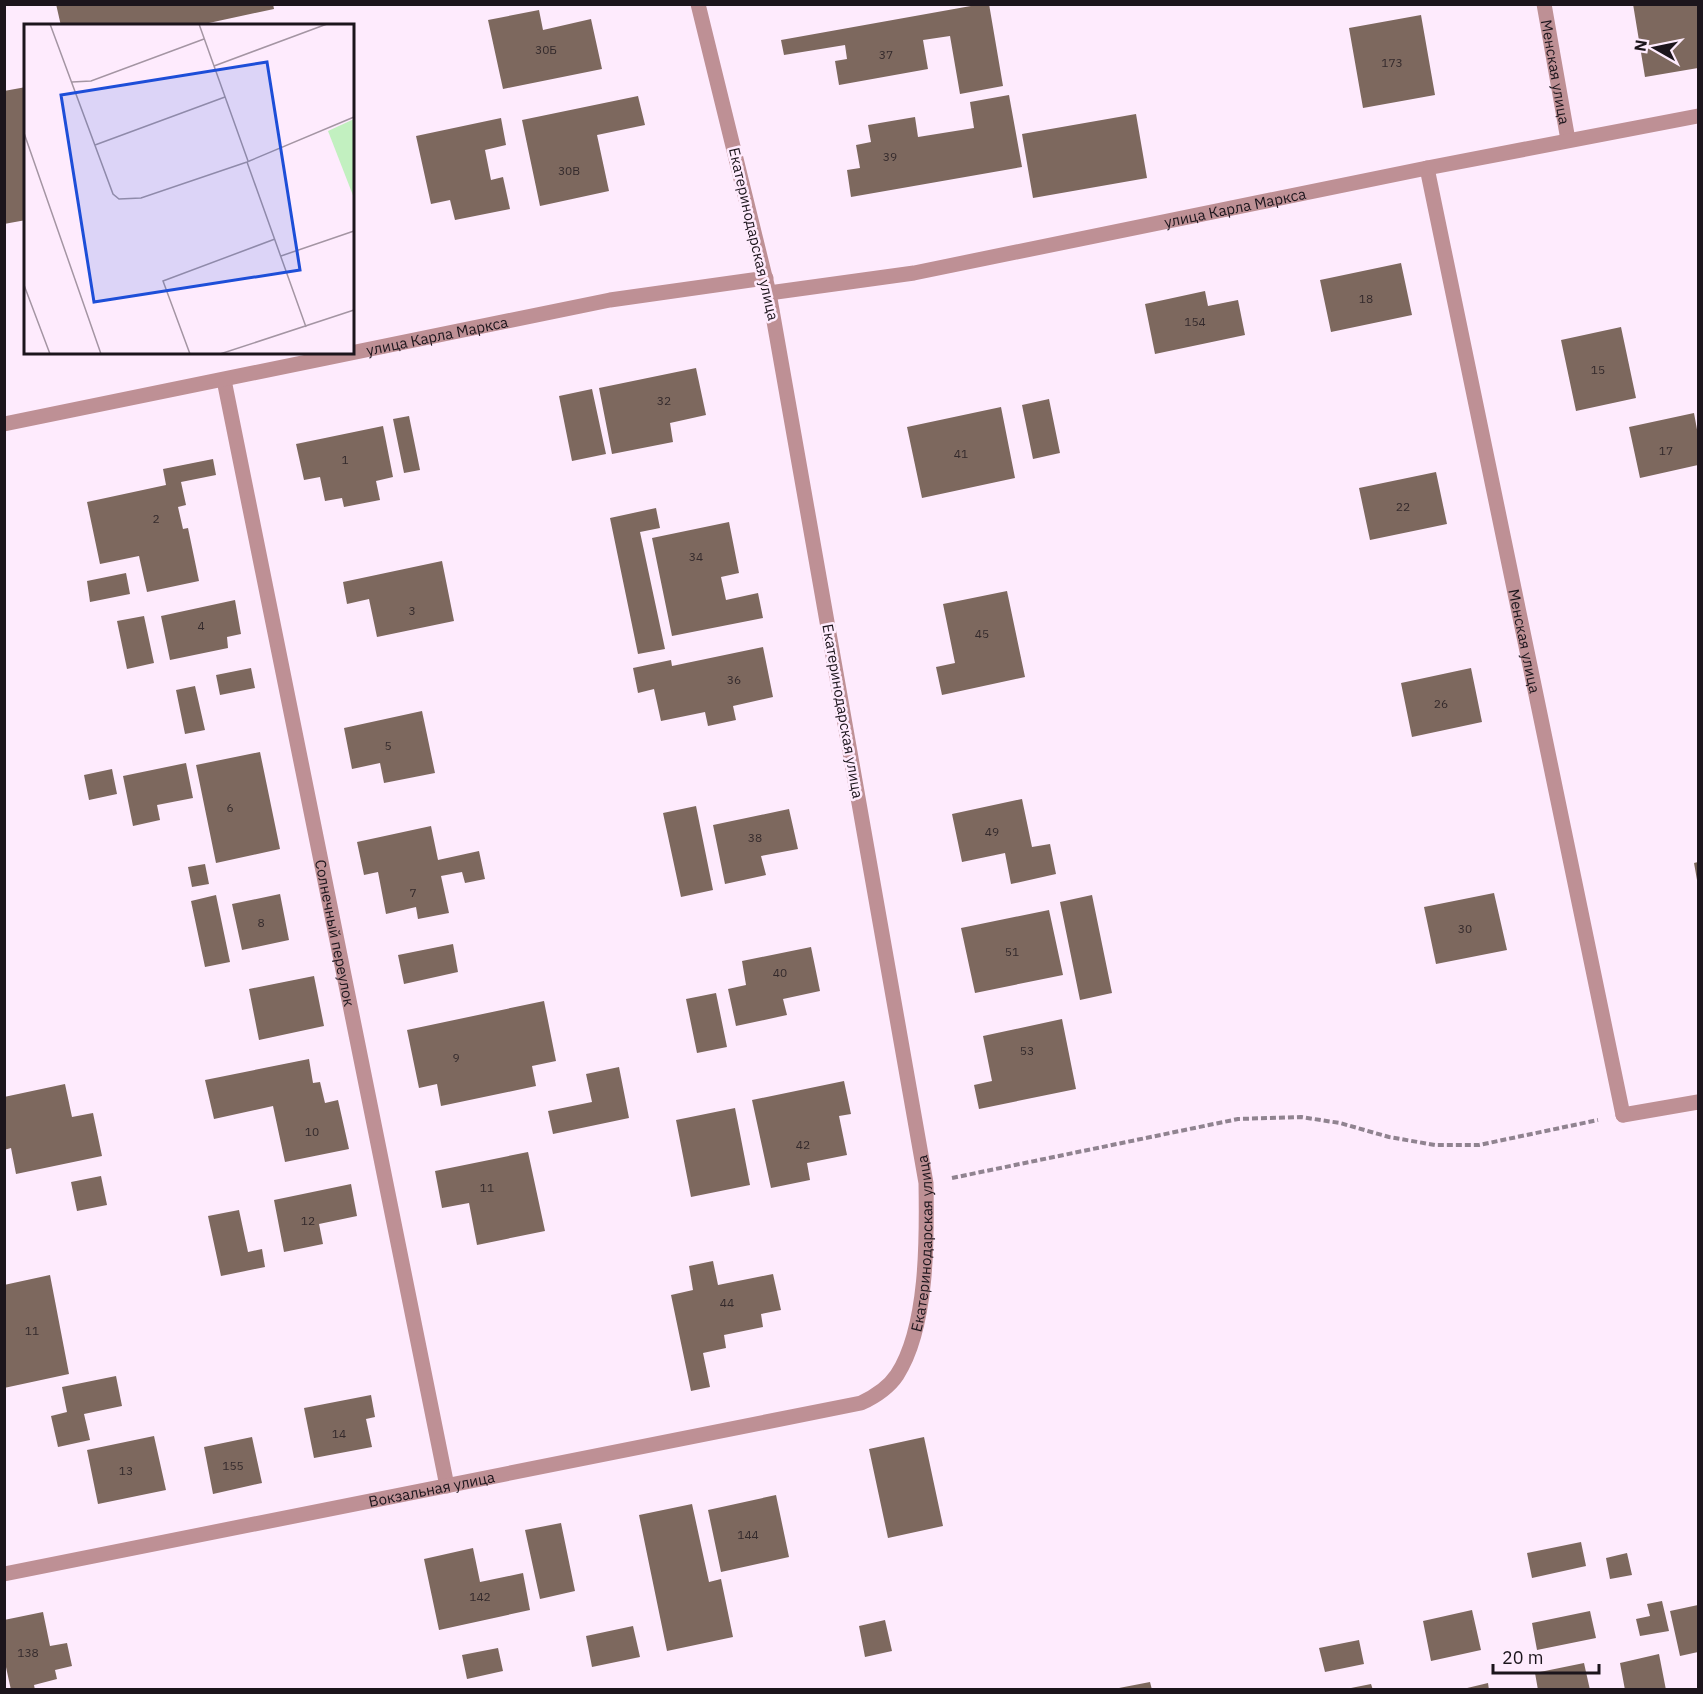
<svg xmlns="http://www.w3.org/2000/svg" width="1703" height="1694" font-family="'IBM Plex Sans',sans-serif">
  <rect width="100%" height="100%" fill="#feebfd"/>
  <path fill="#7d685e" d="M 56,4 L 273,4 L 274,9 L 195,26 L 61,26 Z
    M 982,4 L 989,4 L 1003,86 L 960,94 L 950,36 L 923,40 L 928,69 L 839,85 L 835,61 L 847,59 L 845,45 L 784,55 L 781,40 Z
    M 1633,4 L 1698,4 L 1698,68 L 1645,77 Z
    M 539,10 L 543,30 L 591,19 L 602,69 L 503,89 L 488,20 Z
    M 1421,15 L 1435,95 L 1363,108 L 1349,28 Z
    M 26,87 L 26,220 L 4,224 L 4,91 Z
    M 1009,95 L 1022,167 L 851,197 L 847,170 L 860,168 L 856,145 L 871,142 L 868,125 L 915,117 L 918,137 L 974,128 L 970,102 Z
    M 638,96 L 645,125 L 597,135 L 609,191 L 540,206 L 522,120 Z
    M 1136,114 L 1147,178 L 1033,198 L 1022,134 Z
    M 501,118 L 506,145 L 485,150 L 491,180 L 503,177 L 510,209 L 455,220 L 450,200 L 431,204 L 416,136 Z
    M 1401,263 L 1412,315 L 1331,332 L 1320,280 Z
    M 1205,291 L 1208,306 L 1238,300 L 1245,335 L 1155,354 L 1145,304 Z
    M 1621,327 L 1636,398 L 1576,411 L 1561,340 Z
    M 696,368 L 706,415 L 670,423 L 673,442 L 612,454 L 599,388 Z
    M 592,389 L 606,454 L 572,461 L 559,396 Z
    M 1049,399 L 1060,453 L 1033,459 L 1022,405 Z
    M 1001,407 L 1015,478 L 922,498 L 907,427 Z
    M 1694,413 L 1698,435 L 1698,465 L 1640,478 L 1629,427 Z
    M 409,416 L 420,470 L 404,473 L 393,419 Z
    M 383,426 L 393,477 L 376,481 L 380,500 L 344,507 L 342,498 L 325,501 L 320,477 L 304,480 L 296,444 Z
    M 213,459 L 216,475 L 181,482 L 186,505 L 178,507 L 183,529 L 188,528 L 199,581 L 147,592 L 139,556 L 100,564 L 87,502 L 166,485 L 163,469 Z
    M 1436,472 L 1447,524 L 1370,540 L 1359,488 Z
    M 656,508 L 660,528 L 640,532 L 665,649 L 638,654 L 610,518 Z
    M 729,522 L 739,573 L 721,577 L 726,600 L 758,593 L 763,618 L 672,636 L 652,538 Z
    M 442,561 L 454,621 L 377,637 L 369,599 L 347,604 L 343,582 Z
    M 126,573 L 130,594 L 90,602 L 87,581 Z
    M 1007,591 L 1025,677 L 942,695 L 936,667 L 955,663 L 943,604 Z
    M 235,600 L 241,634 L 227,637 L 228,648 L 170,660 L 161,616 Z
    M 144,616 L 154,663 L 127,669 L 117,621 Z
    M 763,647 L 773,697 L 733,706 L 736,720 L 708,726 L 705,712 L 661,721 L 654,689 L 638,693 L 633,668 L 671,660 L 672,666 Z
    M 251,668 L 255,688 L 220,695 L 216,675 Z
    M 1471,668 L 1482,722 L 1412,737 L 1401,683 Z
    M 195,686 L 205,730 L 185,734 L 176,690 Z
    M 422,711 L 435,773 L 384,783 L 380,763 L 352,769 L 344,728 Z
    M 260,752 L 280,849 L 216,863 L 196,765 Z
    M 186,763 L 193,798 L 157,805 L 160,820 L 133,826 L 123,776 Z
    M 112,769 L 117,794 L 89,800 L 84,775 Z
    M 1022,799 L 1032,847 L 1050,844 L 1056,874 L 1011,884 L 1005,853 L 962,862 L 952,814 Z
    M 696,806 L 713,890 L 681,897 L 663,813 Z
    M 789,809 L 798,849 L 761,856 L 766,875 L 725,884 L 713,825 Z
    M 431,826 L 438,860 L 479,851 L 485,879 L 465,883 L 462,872 L 441,876 L 449,913 L 418,919 L 416,907 L 386,914 L 378,872 L 364,875 L 357,842 Z
    M 1698,862 L 1698,880 L 1697,880 L 1694,863 Z
    M 205,864 L 209,884 L 192,887 L 188,867 Z
    M 1494,893 L 1507,950 L 1436,964 L 1424,907 Z
    M 280,894 L 289,940 L 242,950 L 232,904 Z
    M 216,895 L 230,962 L 205,967 L 191,901 Z
    M 1092,895 L 1112,993 L 1080,1000 L 1060,902 Z
    M 1049,910 L 1063,975 L 975,993 L 961,928 Z
    M 453,944 L 458,972 L 404,984 L 398,955 Z
    M 811,947 L 820,991 L 783,999 L 787,1015 L 736,1026 L 728,989 L 746,985 L 742,961 Z
    M 314,976 L 324,1026 L 259,1040 L 249,989 Z
    M 716,993 L 727,1047 L 697,1053 L 686,999 Z
    M 544,1001 L 556,1061 L 532,1066 L 536,1086 L 441,1106 L 437,1084 L 419,1088 L 407,1030 Z
    M 1062,1019 L 1076,1089 L 979,1109 L 974,1085 L 992,1081 L 983,1036 Z
    M 309,1059 L 313,1083 L 320,1082 L 325,1103 L 338,1100 L 349,1149 L 285,1162 L 273,1106 L 214,1119 L 205,1080 Z
    M 619,1067 L 629,1118 L 553,1134 L 548,1111 L 592,1102 L 586,1074 Z
    M 844,1081 L 851,1114 L 839,1116 L 847,1155 L 807,1163 L 810,1180 L 771,1188 L 752,1100 Z
    M 65,1084 L 72,1117 L 93,1113 L 102,1156 L 16,1174 L 11,1148 L 4,1150 L 4,1097 Z
    M 735,1108 L 750,1185 L 691,1197 L 676,1120 Z
    M 528,1152 L 545,1231 L 477,1245 L 469,1203 L 442,1208 L 435,1171 Z
    M 101,1176 L 107,1205 L 77,1211 L 71,1182 Z
    M 351,1184 L 357,1216 L 319,1224 L 323,1244 L 284,1252 L 274,1200 Z
    M 239,1210 L 248,1252 L 262,1249 L 265,1267 L 221,1276 L 208,1216 Z
    M 713,1261 L 718,1285 L 773,1274 L 781,1310 L 761,1314 L 763,1327 L 724,1335 L 726,1348 L 703,1353 L 710,1387 L 691,1391 L 671,1295 L 693,1290 L 689,1266 Z
    M 50,1275 L 69,1374 L 4,1388 L 4,1285 Z
    M 116,1376 L 122,1406 L 84,1414 L 90,1440 L 58,1447 L 51,1416 L 67,1412 L 62,1387 Z
    M 371,1395 L 375,1417 L 366,1419 L 372,1447 L 314,1458 L 304,1408 Z
    M 154,1436 L 166,1490 L 98,1504 L 87,1450 Z
    M 252,1437 L 262,1483 L 213,1494 L 204,1447 Z
    M 924,1437 L 943,1526 L 888,1538 L 869,1449 Z
    M 776,1495 L 789,1557 L 721,1572 L 708,1510 Z
    M 692,1504 L 709,1582 L 721,1579 L 733,1637 L 667,1651 L 639,1515 Z
    M 561,1523 L 575,1591 L 540,1599 L 525,1530 Z
    M 1581,1542 L 1586,1566 L 1532,1578 L 1527,1553 Z
    M 473,1548 L 480,1582 L 523,1573 L 530,1610 L 439,1630 L 424,1559 Z
    M 1627,1553 L 1632,1575 L 1610,1579 L 1606,1558 Z
    M 1662,1601 L 1669,1631 L 1640,1636 L 1636,1619 L 1650,1616 L 1647,1604 Z
    M 1698,1605 L 1698,1652 L 1680,1656 L 1670,1611 Z
    M 1472,1610 L 1481,1650 L 1431,1661 L 1423,1621 Z
    M 1590,1611 L 1596,1638 L 1537,1650 L 1532,1623 Z
    M 43,1612 L 50,1646 L 67,1643 L 72,1666 L 55,1670 L 57,1679 L 34,1685 L 35,1690 L 11,1690 L 4,1658 L 4,1620 Z
    M 885,1620 L 892,1651 L 865,1657 L 859,1626 Z
    M 633,1626 L 640,1657 L 592,1667 L 586,1636 Z
    M 1359,1640 L 1364,1664 L 1325,1672 L 1319,1648 Z
    M 498,1648 L 503,1671 L 467,1679 L 462,1655 Z
    M 1659,1654 L 1666,1690 L 1625,1690 L 1620,1663 Z
    M 1584,1663 L 1590,1690 L 1538,1690 L 1535,1673 Z
    M 1150,1682 L 1152,1690 L 1119,1690 L 1119,1688 Z
    M 1488,1683 L 1489,1690 L 1463,1690 L 1463,1689 Z
    M 1371,1684 L 1373,1690 L 1351,1690 L 1351,1688 Z"/>
  <g fill="none" stroke-linecap="round" stroke-linejoin="round">
    <path stroke="#908390" stroke-width="4" stroke-dasharray="6 3" stroke-linecap="butt" d="M 952,1178 L 1238,1119 L 1301,1117 L 1340,1123 L 1389,1137 L 1435,1145 L 1479,1145 L 1598,1120"/>
    <path stroke="#be9095" stroke-width="15" d="M 1623,1115 L 1698,1102"/>
    <g stroke="#be9095" stroke-width="15">
      <path id="s1" d="M 1544,4 L 1568,140"/>
      <path id="s2" d="M 1427,168 L 1623,1115"/>
      <path id="s3" d="M 769,293 L 914,273 L 1427,168 L 1698,116"/>
      <path id="s4" d="M 224,380 L 447,1486"/>
      <path id="s5" d="M 4,424 L 610,300 L 766,278"/>
      <path id="s6" d="M 4,1574 L 861,1403 C 874,1397 889,1387 897,1375 C 928,1327 927,1238 926,1183 L 769,293 L 698,4"/>
    </g>
  </g>
  <g text-anchor="middle" dominant-baseline="central" stroke-width="5" stroke-linejoin="round" paint-order="stroke">
    <g font-size="12" fill="#342a2c">
      <text x="546" y="49">30Б</text>
      <text x="886" y="54">37</text>
      <text x="1392" y="62">173</text>
      <text x="890" y="156">39</text>
      <text x="569" y="170">30В</text>
      <text x="1366" y="298">18</text>
      <text x="1195" y="321">154</text>
      <text x="1598" y="369">15</text>
      <text x="664" y="400">32</text>
      <text x="1666" y="450">17</text>
      <text x="961" y="453">41</text>
      <text x="345" y="459">1</text>
      <text x="1403" y="506">22</text>
      <text x="156" y="518">2</text>
      <text x="696" y="556">34</text>
      <text x="412" y="610">3</text>
      <text x="201" y="625">4</text>
      <text x="982" y="633">45</text>
      <text x="734" y="679">36</text>
      <text x="1441" y="703">26</text>
      <text x="388" y="745">5</text>
      <text x="230" y="807">6</text>
      <text x="992" y="831">49</text>
      <text x="755" y="837">38</text>
      <text x="413" y="892">7</text>
      <text x="261" y="922">8</text>
      <text x="1465" y="928">30</text>
      <text x="1012" y="951">51</text>
      <text x="780" y="972">40</text>
      <text x="1027" y="1050">53</text>
      <text x="456" y="1057">9</text>
      <text x="312" y="1131">10</text>
      <text x="803" y="1144">42</text>
      <text x="487" y="1187">11</text>
      <text x="308" y="1220">12</text>
      <text x="727" y="1302">44</text>
      <text x="32" y="1330">11</text>
      <text x="339" y="1433">14</text>
      <text x="233" y="1465">155</text>
      <text x="126" y="1470">13</text>
      <text x="748" y="1534">144</text>
      <text x="480" y="1596">142</text>
      <text x="28" y="1652">138</text>
    </g>
    <g font-size="15" fill="#1c151c" stroke="#feebfd">
      <text stroke="none"><textPath href="#s1" startOffset="69">Менская улица</textPath></text>
      <text stroke="none"><textPath href="#s3" startOffset="474">улица Карла Маркса</textPath></text>
      <text transform="translate(754 234) rotate(77)">Екатеринодарская улица</text>
      <text stroke="none"><textPath href="#s5" startOffset="442">улица Карла Маркса</textPath></text>
      <text stroke="none"><textPath href="#s2" startOffset="483">Менская улица</textPath></text>
      <text transform="translate(843 711) rotate(80)">Екатеринодарская улица</text>
      <text stroke="none"><textPath href="#s4" startOffset="564">Солнечный переулок</textPath></text>
      <text stroke="none"><textPath href="#s6" startOffset="1056">Екатеринодарская улица</textPath></text>
      <text stroke="none"><textPath href="#s6" startOffset="436">Вокзальная улица</textPath></text>
    </g>
  </g>
  <g transform="translate(24 24)">
    <rect width="330" height="330" fill="#feebfd"/>
    <path d="M 330,95 L 330,174 L 304,107 Z" fill="#c2f0c0"/>
    <path fill="none" stroke="#a495a3" stroke-width="1.5" d="M 26,0 L 89,170 L 95,175 L 117,174 L 223,138 L 330,93M 175,0 L 224,137M 190,42 L 303,0M 48,58 L 67,57 L 180,15M 0,109 L 77,330M 71,121 L 201,73M 223,138 L 282,303M 257,232 L 330,207M 0,261 L 26,330M 166,330 L 139,257 L 251,215M 196,330 L 330,286"/>
    <path fill="#1d4ed8" fill-opacity="0.15" stroke="#1d4ed8" stroke-width="3" d="M 243,38 L 276,246 L 70,278 L 37,71 Z"/>
    <rect width="330" height="330" fill="none" stroke="#1c151c" stroke-width="3"/>
  </g>
  <rect width="1703" height="1694" fill="none" stroke="#1c151c" stroke-width="12"/>
  <g transform="translate(1655 48) rotate(279)" stroke="#feebfd" stroke-width="4.5" paint-order="stroke">
  <path d="M0-4.5L10 22L0 15L-10 22Z" fill="#1c151c"/>
  <text y="-9" font-size="16" font-weight="bold" text-anchor="middle" fill="#1c151c">N</text>
  </g>
  <path d="M1493 1664v9h106v-9" fill="none" stroke="#1c151c" stroke-width="3"/>
  <text x="1502" y="1664" font-size="18" fill="#1c151c" stroke="#feebfd" stroke-width="4.5" paint-order="stroke">20 m</text>
</svg>
